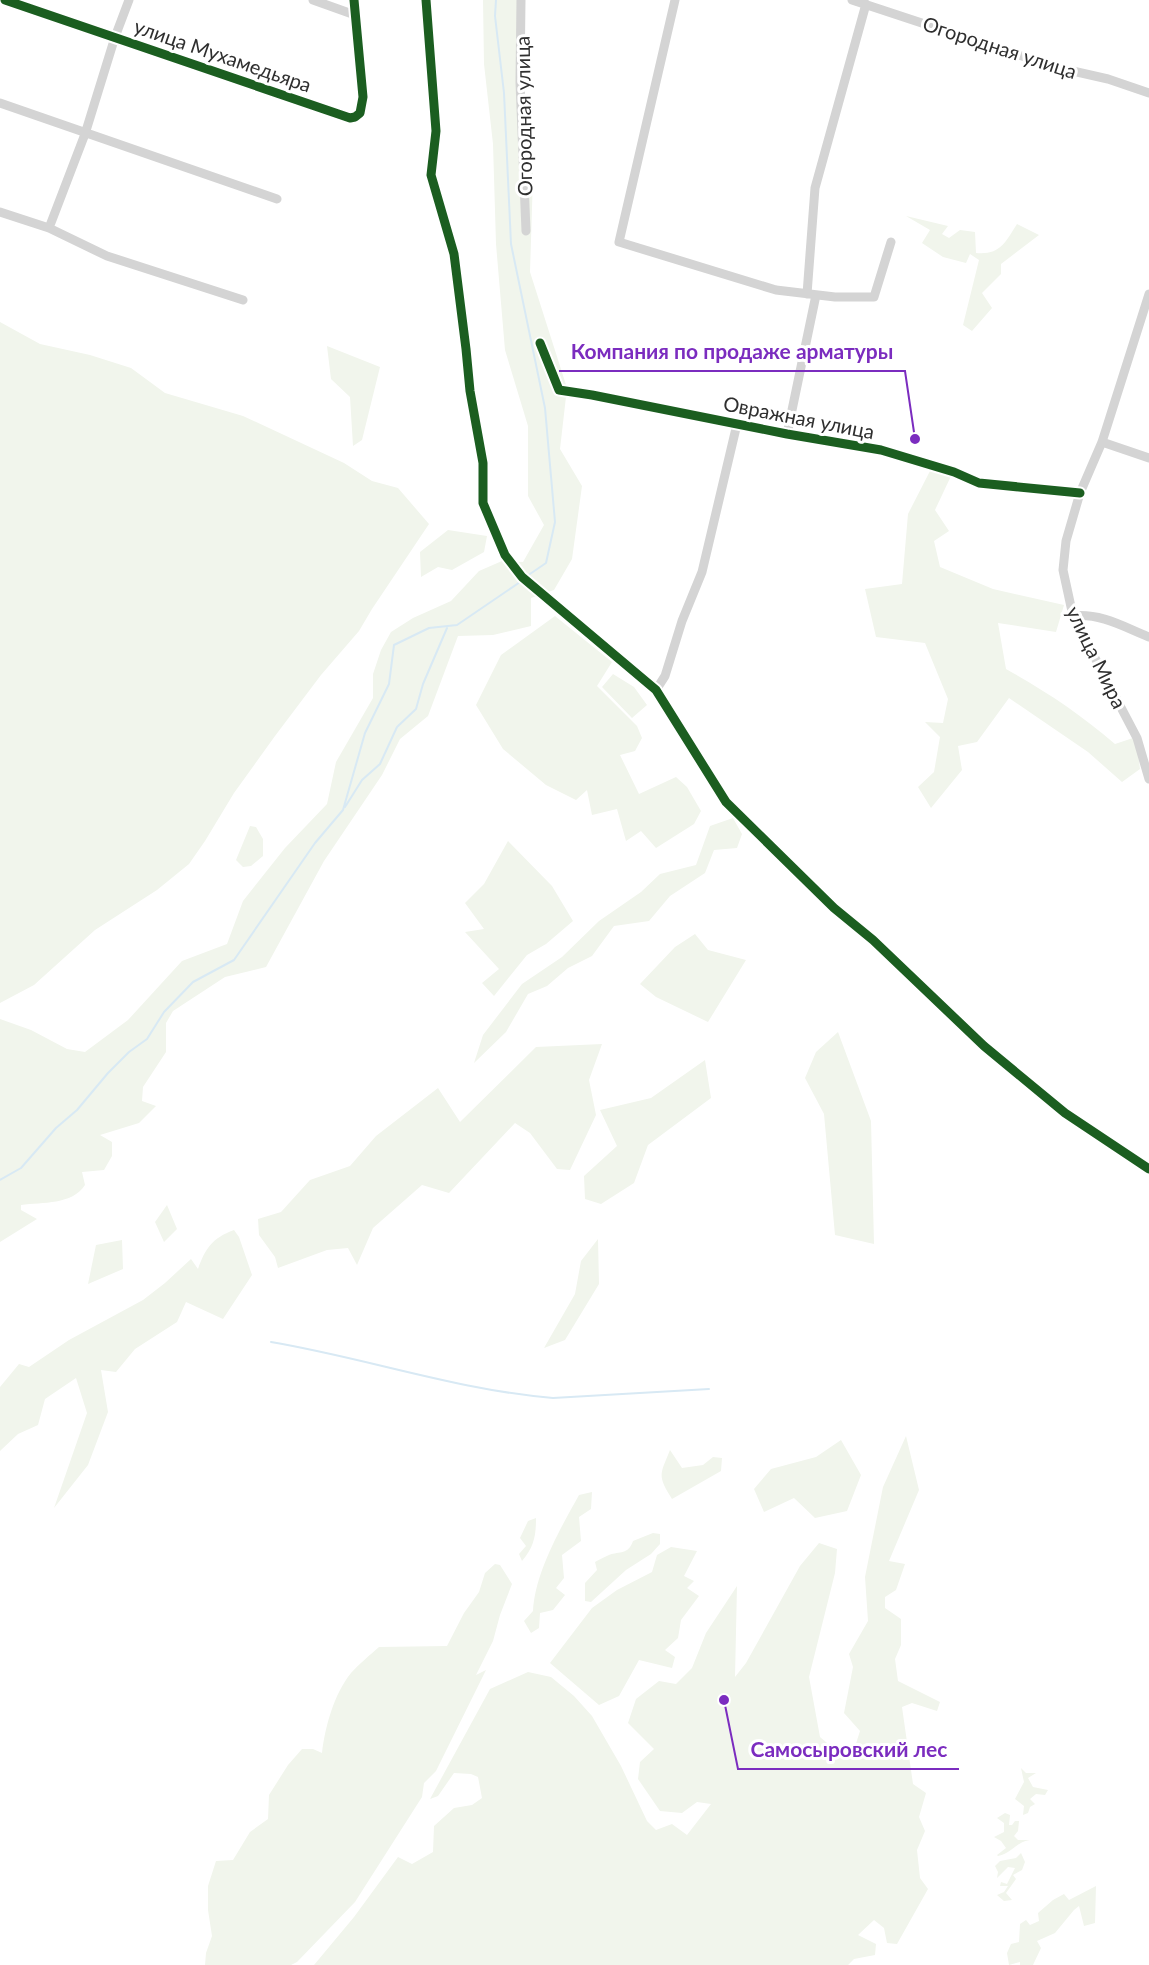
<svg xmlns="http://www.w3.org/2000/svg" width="1149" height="1965" font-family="Lato,sans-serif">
  <rect width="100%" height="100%" fill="#fff"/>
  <path fill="#f1f5ec" d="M 483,0 L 520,0 L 522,88 L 533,176 L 530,272 L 567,388 L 560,449 L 582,486 L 572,559 L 554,590 L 531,598 L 531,626 L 493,635 L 458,636 L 428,716 L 400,739 L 382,775 L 324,861 L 266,967 L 225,977 L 173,1011 L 166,1023 L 166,1052 L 143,1087 L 142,1101 L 156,1106 L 139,1123 L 100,1135 L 112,1142 L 112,1156 L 104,1170 L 82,1172 L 85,1185 C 72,1205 43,1202 21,1205 L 21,1210 L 37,1219 L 0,1242 L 0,1019 L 31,1030 L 67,1049 L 85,1052 L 128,1020 L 182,961 L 227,944 L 243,901 L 285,848 L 327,804 L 336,762 L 373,698 L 373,674 L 381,650 L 391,632 L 413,618 L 451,601 L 479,571 L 502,561 L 523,562 L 544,525 L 528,496 L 528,426 L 505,350 L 496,244 L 493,144 L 484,64 Z
    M 906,216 L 948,226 L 942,234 L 949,238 L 960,230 L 975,232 L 976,253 C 1000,255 1005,243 1017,224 L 1039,235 L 1001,264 L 1001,274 L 982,293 L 992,308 L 972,331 L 963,325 L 979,260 L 970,254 L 966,263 L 943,257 L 922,243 L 930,230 Z
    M 0,322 L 40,344 L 90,355 L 131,368 L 165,393 L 243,416 L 344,463 L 372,481 L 398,488 L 429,524 L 372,609 L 359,631 L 321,675 L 275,736 L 234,793 L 205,841 L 189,864 L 157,890 L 95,930 L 34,985 L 0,1003 Z
    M 327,346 L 380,367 L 362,440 L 353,446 L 350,397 L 331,379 Z
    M 930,471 L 951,476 L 935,510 L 949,531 L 934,541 L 940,567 L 993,589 L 1064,605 L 1056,632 L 998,623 L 1006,669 C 1047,692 1079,713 1115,744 L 1136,737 L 1140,769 L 1122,782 L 1088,752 L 1009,698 L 977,742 L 958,746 L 962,770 L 931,808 L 918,787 L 934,772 L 940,737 L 925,722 L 943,723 L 948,699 L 925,643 L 876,637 L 865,589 L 902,584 L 908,514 Z
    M 448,530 L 487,536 L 484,552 L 452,570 L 438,567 L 421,577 L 420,552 Z
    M 555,616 L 612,662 L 597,686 L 637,726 L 642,738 L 635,751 L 620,755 L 639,794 L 676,777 L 687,787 L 701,811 L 694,824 L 656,848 L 641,831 L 626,841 L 617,809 L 592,815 L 587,790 L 576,800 L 546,785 L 503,749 L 476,705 L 501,655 Z
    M 613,674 L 634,687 L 647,705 L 632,718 L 602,687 Z
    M 733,818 L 742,834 L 737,848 L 714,850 L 705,873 L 670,896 L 649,921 L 614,926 L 592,956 L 568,968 L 547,986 L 528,994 L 506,1032 L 474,1063 L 483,1035 L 522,984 L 562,957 L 599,921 L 641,892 L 660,874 L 696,865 L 710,826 Z
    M 250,826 L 256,827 L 263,839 L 263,856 L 251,866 L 243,867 L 236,860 Z
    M 508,841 L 552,886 L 573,921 L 546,944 L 527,955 L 494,996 L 482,983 L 499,969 L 465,932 L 484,929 L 465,903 L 484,884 Z
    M 695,934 L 708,950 L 746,960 L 708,1022 L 656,997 L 640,984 L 675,947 Z
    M 838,1032 L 871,1121 L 874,1244 L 835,1235 L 824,1114 L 805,1078 L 816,1052 Z
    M 602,1044 L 589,1080 L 596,1115 L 570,1170 L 557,1169 L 530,1133 L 515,1123 L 449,1193 L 422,1185 L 373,1228 L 357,1265 L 348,1248 L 327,1250 L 278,1268 L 275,1257 L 259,1235 L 258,1219 L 281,1212 L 310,1180 L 350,1166 L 376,1136 L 438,1088 L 460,1122 L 536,1047 Z
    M 705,1060 L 711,1098 L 648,1145 L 634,1183 L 601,1204 L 585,1199 L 584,1176 L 617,1146 L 600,1110 L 651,1098 Z
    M 167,1205 L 177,1229 L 164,1242 L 155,1222 Z
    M 234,1230 L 239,1237 L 252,1275 L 223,1319 L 186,1302 L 177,1322 L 135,1349 L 116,1372 L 101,1370 L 108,1412 L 88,1465 L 54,1508 L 87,1413 L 76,1378 L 45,1399 L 38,1425 L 18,1434 L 0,1451 L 0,1387 L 19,1364 L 29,1367 L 69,1340 L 143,1300 L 165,1283 L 191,1259 L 198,1269 C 205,1249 212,1238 234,1230 Z
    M 598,1239 L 599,1284 L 565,1340 L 544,1348 L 575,1294 L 581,1261 Z
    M 122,1240 L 123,1269 L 88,1284 L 96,1245 Z
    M 906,1436 L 919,1490 L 889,1561 L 905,1564 L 896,1590 L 885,1597 L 885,1608 L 901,1619 L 901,1645 L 895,1659 L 898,1681 L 940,1702 L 937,1711 L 912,1703 L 902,1707 L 913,1784 L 926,1793 L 919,1817 L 925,1831 L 917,1850 L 920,1878 L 928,1889 L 897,1944 L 887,1943 L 884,1928 L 874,1920 L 858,1935 L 876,1944 L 875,1955 L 854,1959 L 848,1965 L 314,1965 L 354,1917 L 398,1857 L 412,1864 L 433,1852 L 434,1826 L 454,1808 L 472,1805 L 482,1798 L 478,1777 L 471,1774 L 454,1773 L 438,1796 L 430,1799 L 490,1689 L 528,1672 L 551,1677 L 574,1696 L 592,1716 L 621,1766 L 647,1821 L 656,1830 L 672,1824 L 687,1835 L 711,1804 L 697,1802 L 682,1813 L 660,1811 L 638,1779 L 640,1762 L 654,1749 L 628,1723 L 636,1699 L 659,1681 L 676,1684 L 692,1668 L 706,1633 L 737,1586 L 735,1677 L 746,1663 L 800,1566 L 819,1543 L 837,1549 L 835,1573 L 809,1677 L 820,1737 L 840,1754 L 852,1756 L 860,1731 L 844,1713 L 853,1667 L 849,1654 L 868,1621 L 865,1577 L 883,1487 Z
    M 841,1440 L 861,1475 L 847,1511 L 815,1518 L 794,1498 L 764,1512 L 754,1489 L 771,1469 L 816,1457 Z
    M 670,1450 L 682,1468 L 703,1465 L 713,1457 L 722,1458 L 721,1471 L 672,1499 C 657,1475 660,1475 670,1450 Z
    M 592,1492 L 591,1509 L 579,1517 L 581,1541 L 562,1555 L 564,1578 L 556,1588 L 565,1595 L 553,1610 L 540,1613 L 539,1628 L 531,1633 L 524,1621 L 533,1611 C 535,1573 560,1529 579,1495 Z
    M 536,1518 C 536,1536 534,1547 522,1561 L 519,1554 L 526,1546 L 520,1538 L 528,1521 Z
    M 653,1533 L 660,1534 L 660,1544 L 651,1554 L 626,1570 L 591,1602 L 585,1601 L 585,1583 L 597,1570 L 595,1562 C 599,1560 604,1557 609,1555 C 620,1551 628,1555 633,1541 Z
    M 671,1547 L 697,1551 L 684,1576 L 694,1581 L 687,1588 L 699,1596 L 681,1620 L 678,1638 L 665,1650 L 675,1657 L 672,1668 L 639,1660 L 619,1696 L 599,1705 L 550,1663 L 592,1608 L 617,1590 L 652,1572 L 657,1555 Z
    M 495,1564 L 500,1565 L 512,1584 L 500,1615 L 493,1641 L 476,1675 L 486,1670 L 436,1771 L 424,1783 L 422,1797 L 355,1902 L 297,1962 L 291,1965 L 205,1965 L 206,1953 L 212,1936 L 208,1910 L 208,1886 L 216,1861 L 233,1860 L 250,1832 L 268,1819 L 269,1795 L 288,1765 L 302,1749 L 313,1749 L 322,1753 C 325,1727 334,1694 351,1673 C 359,1664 370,1655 379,1647 L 447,1646 L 464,1613 L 479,1592 L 485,1573 Z
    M 1021,1768 L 1026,1773 L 1036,1773 L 1028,1778 L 1033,1787 L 1048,1790 L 1045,1795 L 1036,1794 L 1030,1799 L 1035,1804 L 1030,1807 L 1028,1813 L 1023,1815 L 1024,1806 L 1015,1799 L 1024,1782 Z
    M 1005,1813 L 1010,1815 L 1009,1825 L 1012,1825 L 1015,1821 L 1019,1821 L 1018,1831 L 1014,1836 L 1018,1840 L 1030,1840 C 1014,1843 1014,1852 998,1856 L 997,1855 L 1006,1848 L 1001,1841 L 994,1837 L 1004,1832 L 1004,1823 L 997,1818 Z
    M 1021,1853 L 1025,1862 L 1022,1870 L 1013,1875 L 1016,1879 L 1006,1893 L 1012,1900 L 1004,1901 L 997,1895 L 1004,1892 L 1008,1886 L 1000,1886 L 1001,1882 L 1007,1884 L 1015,1868 L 1008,1867 L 997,1878 L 998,1872 L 995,1866 L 1000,1861 L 1016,1858 Z
    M 1096,1886 L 1095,1923 L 1084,1926 L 1079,1906 L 1074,1910 L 1055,1933 L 1037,1941 L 1041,1948 L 1033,1965 L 1020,1965 L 1020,1962 L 1009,1965 L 1007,1953 L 1011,1944 L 1019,1942 L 1020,1924 L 1026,1920 L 1030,1925 L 1039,1921 L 1038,1913 L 1053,1900 L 1064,1894 L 1069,1900 Z"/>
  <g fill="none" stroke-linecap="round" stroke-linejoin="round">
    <path stroke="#d8e9f4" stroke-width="2" d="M 496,0 L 495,16 L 504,93 L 511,244 L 545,408 L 555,522 L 546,563 L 527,576
      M 345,807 L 362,780 L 380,764 L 397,727 L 416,709 L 423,684 L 447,628
      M 0,1180 L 21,1168 L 56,1128 L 77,1110 L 108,1073 L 129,1052 L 147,1039 L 164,1012 L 193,982 L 234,960 L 315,843 L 343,810 L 365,733 L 389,684 L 394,645 L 429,628 L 457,625 L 523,580
      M 271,1342 C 366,1358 457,1390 553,1398 L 709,1389"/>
    <path stroke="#d4d4d4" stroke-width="9" d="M 5,0 L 350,118 L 355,117 L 360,113 L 363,97 L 354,0
      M 313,0 L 355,15
      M 426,0 L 436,131 L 431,175 L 454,254 L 466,349 L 470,391 L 483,463 L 483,503 L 505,555 L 522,577 L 656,690 L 726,802 L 834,908 L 873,940 L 984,1046 L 1065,1113 L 1149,1169
      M 521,0 L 520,82 L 526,231
      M 675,0 L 619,242 L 776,290 L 835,297 L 874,297 L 891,242
      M 852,0 L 1055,67 L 1108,79 L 1149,93
      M 0,103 L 277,199
      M 0,212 L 49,228 L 107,256 L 243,300
      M 49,228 L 85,134 L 115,37 L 129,0
      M 807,294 L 815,188 L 866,4
      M 1149,294 L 1102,442 L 1080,493 L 1066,541 L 1063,570 L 1073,616 L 1137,738 L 1149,779
      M 540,343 L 559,390 L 592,395 L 787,434 L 881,450 L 954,472 L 979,483 L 1080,493
      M 787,434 L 816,295
      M 1102,442 L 1149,458
      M 1073,616 C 1101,613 1124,627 1149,637
      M 656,690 L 665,676 L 682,621 L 702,572 L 737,424"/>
    <g stroke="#fff" stroke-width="13">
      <path id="cycleway" d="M 5,0 L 350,118 L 355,117 L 360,113 L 363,97 L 354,0
        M 426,0 L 436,131 L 431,175 L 454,254 L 466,349 L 470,391 L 483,463 L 483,503 L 505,555 L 522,577 L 656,690 L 726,802 L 834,908 L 873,940 L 984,1046 L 1065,1113 L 1149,1169
        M 540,343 L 559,390 L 592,395 L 787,434 L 881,450 L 954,472 L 979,483 L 1080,493"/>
    </g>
    <use href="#cycleway" stroke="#1b5e20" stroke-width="9"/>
  </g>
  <g text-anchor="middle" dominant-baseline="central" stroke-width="6" stroke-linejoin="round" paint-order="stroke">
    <g font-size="20" fill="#2f2f2f" stroke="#fff">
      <text transform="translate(1000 47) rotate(18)">Огородная улица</text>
      <text transform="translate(223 55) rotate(19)">улица Мухамедьяра</text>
      <text transform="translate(523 116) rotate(-91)">Огородная улица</text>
      <text transform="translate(799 417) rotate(11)">Овражная улица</text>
      <text transform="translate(1097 657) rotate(64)">улица Мира</text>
    </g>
  </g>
  <path fill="none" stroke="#7b2cbf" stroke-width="2" d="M915 439L905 371H559M724 1700L738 1769H959"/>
  <g fill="#7b2cbf" stroke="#fff" stroke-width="2">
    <circle cx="915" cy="439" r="6"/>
    <circle cx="724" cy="1700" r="6"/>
  </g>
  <g font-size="21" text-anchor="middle" font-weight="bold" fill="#7b2cbf" stroke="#fff" stroke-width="6" stroke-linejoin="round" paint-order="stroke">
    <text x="732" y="359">Компания по продаже арматуры</text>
    <text x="849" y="1757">Самосыровский лес</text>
  </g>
</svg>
